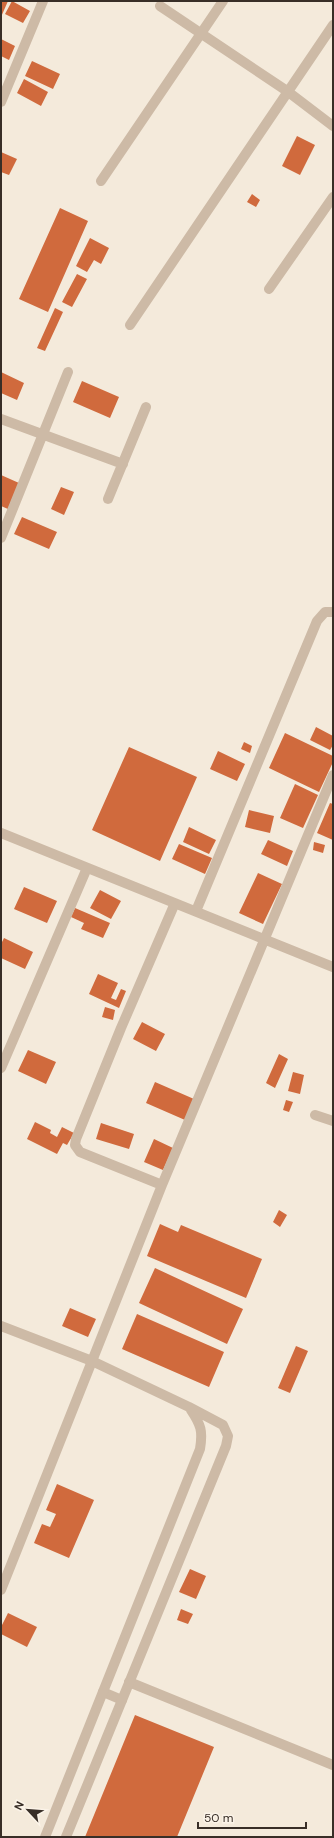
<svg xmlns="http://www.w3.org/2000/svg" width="334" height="1838" font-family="'DM Sans',sans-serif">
  <rect width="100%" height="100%" fill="#f4eadb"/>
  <path fill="#d06a3d" d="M 1,1 L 8,1 L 1,17 Z
    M 12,1 L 30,11 L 23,23 L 5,14 Z
    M 1,39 L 15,46 L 9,60 L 1,56 Z
    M 32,61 L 60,74 L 53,89 L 25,76 Z
    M 24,79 L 48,92 L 41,106 L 17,93 Z
    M 297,136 L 315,145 L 300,175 L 282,166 Z
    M 1,152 L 17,159 L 9,175 L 1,172 Z
    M 252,194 L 260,200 L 256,207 L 247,202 Z
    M 60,208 L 88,221 L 48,312 L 19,299 Z
    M 90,238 L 109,248 L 101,264 L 94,260 L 87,272 L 76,266 Z
    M 77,274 L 87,279 L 72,307 L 62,302 Z
    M 55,308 L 63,312 L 45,351 L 37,348 Z
    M 1,372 L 24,383 L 17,400 L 1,393 Z
    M 82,381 L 119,397 L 110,418 L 73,402 Z
    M 1,475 L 19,483 L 8,509 L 1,506 Z
    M 61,487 L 74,492 L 64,515 L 51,509 Z
    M 22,517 L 57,532 L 49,549 L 14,534 Z
    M 316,727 L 333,736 L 333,745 L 330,750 L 310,740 Z
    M 285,733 L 333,756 L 333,762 L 319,792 L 269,768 Z
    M 244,742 L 252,746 L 250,753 L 241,749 Z
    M 129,747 L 197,777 L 160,861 L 92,830 Z
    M 218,751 L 245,764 L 237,781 L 210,769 Z
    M 295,784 L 318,795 L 303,828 L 280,818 Z
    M 330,803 L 333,804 L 333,840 L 317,833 Z
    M 249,810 L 274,816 L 270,833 L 245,827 Z
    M 189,827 L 216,840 L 209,854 L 183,842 Z
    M 268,840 L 293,851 L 287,866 L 261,854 Z
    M 314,842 L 325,845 L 323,853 L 313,850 Z
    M 179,844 L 212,858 L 205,874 L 172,859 Z
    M 258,873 L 282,884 L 263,924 L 239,913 Z
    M 24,887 L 57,901 L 47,923 L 14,909 Z
    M 100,890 L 121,901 L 111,919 L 90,908 Z
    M 75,908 L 110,923 L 103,938 L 81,929 L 84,923 L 71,917 Z
    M 4,938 L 33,952 L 25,969 L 1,958 L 1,944 Z
    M 98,974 L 118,983 L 111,998 L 116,1000 L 121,989 L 126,991 L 119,1008 L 89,994 Z
    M 105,1007 L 115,1010 L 113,1020 L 102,1017 Z
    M 142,1022 L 165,1034 L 156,1051 L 133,1039 Z
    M 28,1050 L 56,1062 L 46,1084 L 18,1071 Z
    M 279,1054 L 288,1059 L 275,1088 L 266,1083 Z
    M 293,1072 L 304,1075 L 300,1094 L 288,1091 Z
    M 155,1082 L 194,1099 L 185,1120 L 146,1103 Z
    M 286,1100 L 293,1102 L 289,1112 L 283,1110 Z
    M 35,1122 L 51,1130 L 50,1133 L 57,1137 L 62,1127 L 74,1133 L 67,1145 L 63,1143 L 57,1154 L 27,1139 Z
    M 101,1123 L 134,1134 L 129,1149 L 96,1139 Z
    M 154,1139 L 173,1148 L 163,1170 L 144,1162 Z
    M 279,1210 L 287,1215 L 280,1227 L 273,1222 Z
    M 160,1224 L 178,1232 L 181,1225 L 262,1259 L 246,1298 L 147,1256 Z
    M 155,1268 L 243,1309 L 227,1344 L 139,1303 Z
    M 70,1308 L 96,1319 L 88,1337 L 62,1326 Z
    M 137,1314 L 224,1352 L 209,1387 L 122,1349 Z
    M 296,1346 L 308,1351 L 290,1393 L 278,1388 Z
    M 57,1484 L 94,1500 L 69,1558 L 34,1543 L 42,1524 L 50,1527 L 56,1514 L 46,1510 Z
    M 190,1569 L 206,1576 L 196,1599 L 179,1592 Z
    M 181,1609 L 193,1614 L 188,1624 L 177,1620 Z
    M 8,1613 L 37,1627 L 27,1647 L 1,1634 L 1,1627 Z
    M 135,1715 L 214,1747 L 177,1837 L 85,1837 Z"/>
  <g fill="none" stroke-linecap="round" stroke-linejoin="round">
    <path stroke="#cdbaa6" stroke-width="10" d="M 160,6 L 287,91 L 333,126
      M 1,102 L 43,1
      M 101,181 L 223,1
      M 269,289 L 333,197
      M 130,325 L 333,25
      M 1,419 L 123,464
      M 108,499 L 146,407
      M 1,538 L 68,372
      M 1,833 L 333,967
      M 196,911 L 317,621 L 325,612 L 333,612
      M 1,1068 L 87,868
      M 315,1115 L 333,1121
      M 162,1185 L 80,1152 L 75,1145 L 76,1139 L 121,1028 L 175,903
      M 1,1590 L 162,1185 L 333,775
      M 129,1682 L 333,1765
      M 103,1692 L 122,1700"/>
    <path stroke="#cdbaa6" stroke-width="10" d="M 1,1326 L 92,1361 L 189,1407 L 223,1425 L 228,1436 L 226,1446 L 66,1837
      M 45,1837 L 200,1449 C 203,1431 201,1425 191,1410"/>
  </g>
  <rect width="334" height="1838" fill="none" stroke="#382e27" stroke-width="4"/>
  <g transform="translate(28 1810) rotate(296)" stroke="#fbf3e8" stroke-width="3" paint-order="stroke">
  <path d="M0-3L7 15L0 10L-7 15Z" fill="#382e27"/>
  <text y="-6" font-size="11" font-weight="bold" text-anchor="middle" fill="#382e27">N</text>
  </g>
  <path d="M198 1822v6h108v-6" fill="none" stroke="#382e27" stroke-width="2"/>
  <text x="204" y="1822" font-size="12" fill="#382e27" stroke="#fbf3e8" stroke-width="3" paint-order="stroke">50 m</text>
</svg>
